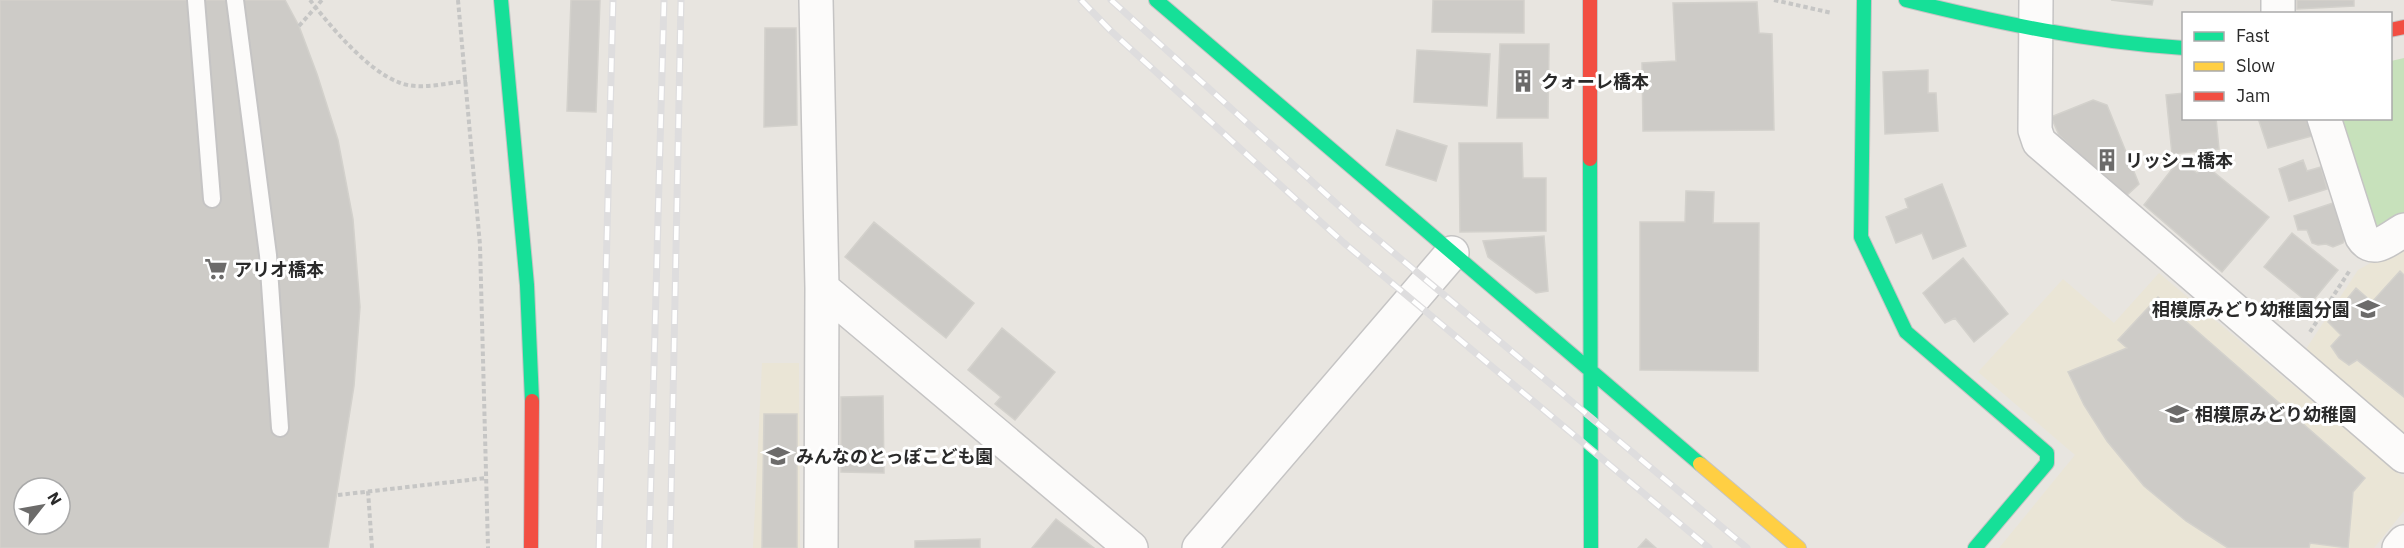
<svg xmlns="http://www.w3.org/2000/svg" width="2404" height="548" font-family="'IBM Plex Sans','Noto Sans JP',sans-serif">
  <rect width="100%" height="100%" fill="#e8e5e0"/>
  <path fill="#eae5d6" d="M 2404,244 L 2404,438 L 2307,353 L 2306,349 L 2358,270 Z
    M 2159,273 L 2404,478 L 2404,511 L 2374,548 L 1999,548 L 2075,455 L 1978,372 L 2063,279 L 2114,323 Z
    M 762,363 L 799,363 L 800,548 L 753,548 Z"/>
  <path fill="#c7e1bb" d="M 2404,58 L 2404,218 L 2382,231 L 2369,224 L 2336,119 L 2390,118 L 2391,61 Z"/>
  <path fill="#cdcbc7" stroke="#d3d1cc" stroke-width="1.5" fill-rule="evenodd" d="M 0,0 L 285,0 L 299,26 L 317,74 L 338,140 L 353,219 L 360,307 L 354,386 L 328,548 L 0,548 ZM 24,488 L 60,488 L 60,524 L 24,524 Z
    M 571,0 L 600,0 L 596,112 L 567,111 Z
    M 1433,0 L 1524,0 L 1524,33 L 1432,32 Z
    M 2111,0 L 2153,0 L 2152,5 Z
    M 2297,0 L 2354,0 L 2354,6 L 2297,9 Z
    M 1757,2 L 1759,33 L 1772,34 L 1774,130 L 1643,131 L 1642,63 L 1676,61 L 1673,3 Z
    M 765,28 L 796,28 L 797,125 L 764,127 Z
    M 1500,44 L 1549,44 L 1548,118 L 1497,118 Z
    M 1417,50 L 1490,54 L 1487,106 L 1414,102 Z
    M 1928,70 L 1928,93 L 1936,93 L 1938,131 L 1885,134 L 1883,72 Z
    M 2184,93 L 2184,118 L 2216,118 L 2219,149 L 2172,154 L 2166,95 Z
    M 2093,100 L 2107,105 L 2139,184 L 2125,197 L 2059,135 L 2051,117 Z
    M 2258,118 L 2306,118 L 2312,136 L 2268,148 Z
    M 1397,130 L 1447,146 L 1436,181 L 1386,165 Z
    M 1459,143 L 1522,143 L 1523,178 L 1546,178 L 1546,231 L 1460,232 Z
    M 2180,159 L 2197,173 L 2205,165 L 2269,217 L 2222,272 L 2144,205 Z
    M 2303,160 L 2307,171 L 2321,167 L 2327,189 L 2289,201 L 2279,169 Z
    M 1942,184 L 1966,246 L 1933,259 L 1922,233 L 1896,243 L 1886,217 L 1908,208 L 1905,199 Z
    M 1686,191 L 1714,192 L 1713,223 L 1759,223 L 1758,371 L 1640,370 L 1640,222 L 1685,222 Z
    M 2336,202 L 2347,234 L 2343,243 L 2333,247 L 2326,244 L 2318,245 L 2312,243 L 2307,230 L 2298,230 L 2294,216 Z
    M 874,222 L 974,303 L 946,338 L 845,257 Z
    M 2292,233 L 2338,270 L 2310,304 L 2264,267 Z
    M 1544,236 L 1548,291 L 1536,293 L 1488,257 L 1483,241 Z
    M 1963,258 L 2008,314 L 1974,342 L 1955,318 L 1945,323 L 1923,293 Z
    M 2400,271 L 2404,275 L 2404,397 L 2357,360 L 2349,365 L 2339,358 L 2331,346 L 2341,335 L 2328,322 L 2356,288 L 2372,302 Z
    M 2158,297 L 2365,478 L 2353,492 L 2348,548 L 2310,543 L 2309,548 L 2228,548 L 2186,521 L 2144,486 L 2107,441 L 2084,405 L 2068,372 L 2127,348 L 2118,340 Z
    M 1002,328 L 1055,372 L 1015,420 L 995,404 L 1001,397 L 968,370 Z
    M 883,396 L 884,473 L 841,472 L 841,397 Z
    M 764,414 L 797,414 L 797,548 L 762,548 Z
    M 1056,519 L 1094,548 L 1032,548 Z
    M 980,539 L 980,548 L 915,548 L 915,541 Z
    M 1646,539 L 1656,548 L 1638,548 Z"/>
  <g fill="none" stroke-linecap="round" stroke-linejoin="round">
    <g stroke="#c5c4c4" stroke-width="20">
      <path id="lane" d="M 196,0 L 212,199
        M 235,0 L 268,255 L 280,428"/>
    </g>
    <g stroke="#c5c4c4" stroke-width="36">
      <path id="street" d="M 816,0 L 822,288 L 821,548
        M 2036,0 L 2035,130 L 2039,142 L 2404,456
        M 2278,0 L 2278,14
        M 2324,118 L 2362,237 C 2373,255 2390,238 2404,230
        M 822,288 L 1131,548
        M 1199,548 L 1452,253
        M 2399,548 L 2404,542"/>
    </g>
    <g stroke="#c5c4c4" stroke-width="16">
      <path id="fast" d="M 501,0 L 527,285 L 532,401
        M 1156,0 L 1700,464
        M 1864,0 L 1861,237 L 1906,332 L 2047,453 L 2047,463 L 1975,548
        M 1906,0 C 1998,23 2089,42 2184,48
        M 1590,159 L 1591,548"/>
    </g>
    <g stroke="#c5c4c4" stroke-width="16">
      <path id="slow" d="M 1700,464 L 1799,548"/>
    </g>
    <g stroke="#c5c4c4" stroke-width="16">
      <path id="jam" d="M 1590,0 L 1590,159
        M 2390,30 L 2404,27
        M 531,548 L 532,401"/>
    </g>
    <path stroke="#c6c6c5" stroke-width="4" stroke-dasharray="4.5 3" stroke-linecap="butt" d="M 310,0 C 330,26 367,70 398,82 C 418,91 446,83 467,81
      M 458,0 L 480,245 L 488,548
      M 1774,0 L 1832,13
      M 299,26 L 322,0
      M 2310,332 L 2350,270
      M 368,491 L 372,548
      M 338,495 L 486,478"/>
    <use href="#lane" stroke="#fcfbfa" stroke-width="16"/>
    <use href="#street" stroke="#fcfbfa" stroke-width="33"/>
    <use href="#fast" stroke="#16e098" stroke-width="14"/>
    <use href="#slow" stroke="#ffcf43" stroke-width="14"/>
    <use href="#jam" stroke="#f24e42" stroke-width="14"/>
    <g stroke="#deddde" stroke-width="7">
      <path id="rail" d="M 1081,0 L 1111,31 L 1344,243 L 1709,548
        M 1111,0 L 1358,223 L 1747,548
        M 599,548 L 613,0
        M 649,548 L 664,0
        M 670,548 L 681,0"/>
    </g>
    <use href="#rail" stroke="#fff" stroke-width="4.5" stroke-dasharray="14" stroke-linecap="butt"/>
  </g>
  <defs>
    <g id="building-bare" transform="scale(1.8)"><path d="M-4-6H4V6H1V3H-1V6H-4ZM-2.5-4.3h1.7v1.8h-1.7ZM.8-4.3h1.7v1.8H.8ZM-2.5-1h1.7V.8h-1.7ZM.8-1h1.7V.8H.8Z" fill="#6c6b6a" stroke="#fff" stroke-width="2.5" paint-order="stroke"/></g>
    <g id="supermarket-bare" transform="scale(1.8)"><path d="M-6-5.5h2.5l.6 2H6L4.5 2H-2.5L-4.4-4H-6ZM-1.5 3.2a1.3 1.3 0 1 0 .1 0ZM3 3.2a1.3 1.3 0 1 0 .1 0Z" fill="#6c6b6a" stroke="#fff" stroke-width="2.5" paint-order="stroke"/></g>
    <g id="school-bare" transform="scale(1.8)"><path d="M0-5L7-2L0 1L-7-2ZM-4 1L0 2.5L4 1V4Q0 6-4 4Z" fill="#6c6b6a" stroke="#fff" stroke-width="2.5" paint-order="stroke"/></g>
  </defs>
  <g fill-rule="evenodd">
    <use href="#building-bare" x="1523" y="81"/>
    <use href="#building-bare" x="2107" y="160"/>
    <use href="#supermarket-bare" x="216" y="269"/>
    <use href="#school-bare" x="2368" y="309"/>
    <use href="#school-bare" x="2177" y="414"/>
    <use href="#school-bare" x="778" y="456"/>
  </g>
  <g text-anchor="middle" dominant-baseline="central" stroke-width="6" stroke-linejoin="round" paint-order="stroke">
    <g font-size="18" font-weight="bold" fill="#2a2a2a" stroke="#fff" text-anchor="start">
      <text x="1541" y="81">クォーレ橋本</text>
      <text x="2125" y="160">リッシュ橋本</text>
      <text x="234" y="269">アリオ橋本</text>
      <text x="2350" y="309" text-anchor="end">相模原みどり幼稚園分園</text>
      <text x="2195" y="414">相模原みどり幼稚園</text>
      <text x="796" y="456">みんなのとっぽこども園</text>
    </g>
  </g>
  <rect x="2182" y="12" width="210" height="108" fill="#ffffff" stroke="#aaaaaa" stroke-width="1.5"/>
  <rect x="2194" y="32" width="30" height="9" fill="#16e098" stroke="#aaaaaa" stroke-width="1.5"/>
  <text x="2236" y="42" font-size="18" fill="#2a2a2a">Fast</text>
  <rect x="2194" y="62" width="30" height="9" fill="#ffcf43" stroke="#aaaaaa" stroke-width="1.5"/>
  <text x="2236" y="72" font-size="18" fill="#2a2a2a">Slow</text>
  <rect x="2194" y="92" width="30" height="9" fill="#f24e42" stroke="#aaaaaa" stroke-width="1.5"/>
  <text x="2236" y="102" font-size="18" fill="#2a2a2a">Jam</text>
  <g transform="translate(42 506) rotate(59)"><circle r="28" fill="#ffffff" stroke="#aaaaaa" stroke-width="1.5"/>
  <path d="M0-4.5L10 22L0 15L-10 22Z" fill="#6c6b6a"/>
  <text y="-9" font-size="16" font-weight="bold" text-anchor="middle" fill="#2a2a2a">N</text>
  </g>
</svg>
